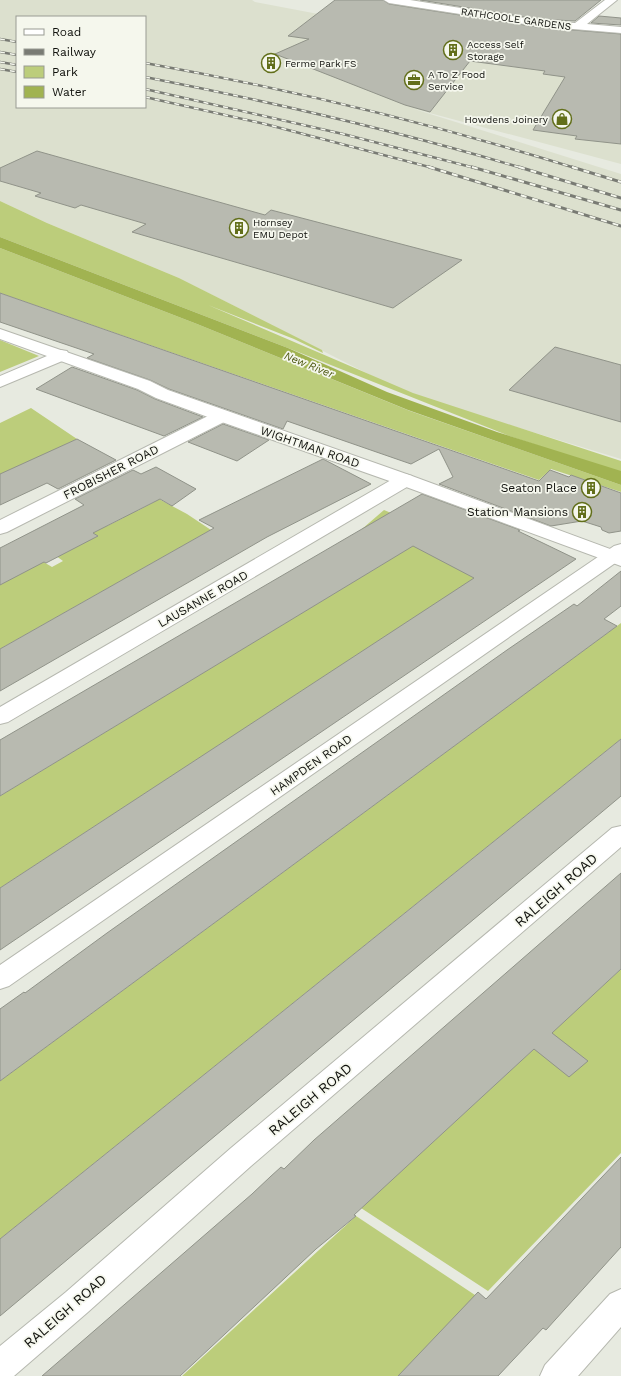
<svg xmlns="http://www.w3.org/2000/svg" width="621" height="1376" font-family="'Work Sans',sans-serif">
  <rect width="100%" height="100%" fill="#e7eae0"/>
  <path fill="#dce0ce" fill-rule="evenodd" d="M 0,0 L 252,0 L 255,2 L 371,24 L 621,54 L 621,164 L 411,108 L 621,174 L 621,459 L 447,406 L 390,385 L 179,278 L 47,223 L 0,201 ZM 17,17 L 145,17 L 145,107 L 17,107 Z"/>
  <path fill="#bccd7b" d="M 0,201 L 47,223 L 179,278 L 322,350 L 323,353 L 294,339 L 208,305 L 413,393 L 621,461 L 621,473 L 512,437 L 288,348 L 0,237 Z
    M 0,248 L 197,324 L 410,411 L 621,485 L 621,492 L 551,469 L 539,480 L 0,293 Z
    M 0,340 L 39,356 L 0,372 Z
    M 31,408 L 77,439 L 0,476 L 0,423 Z
    M 144,491 L 187,514 L 211,530 L 0,649 L 0,581 L 27,552 L 52,567 L 63,561 L 55,555 L 97,536 L 81,525 L 93,518 L 107,526 L 123,518 L 122,503 L 137,511 L 154,502 Z
    M 384,510 L 420,525 L 504,528 L 535,539 L 0,888 L 0,796 L 404,551 L 362,529 Z
    M 621,623 L 621,739 L 0,1239 L 0,1081 Z
    M 621,969 L 621,1153 L 488,1291 L 361,1208 Z
    M 356,1216 L 481,1299 L 407,1376 L 182,1376 Z"/>
  <path fill="#a1b351" d="M 0,237 L 288,348 L 387,392 L 497,432 L 621,471 L 621,485 L 408,410 L 197,324 L 0,248 Z"/>
  <path fill="#b8bab0" stroke="#909389" d="M 335,0 L 383,0 L 389,4 L 537,27 L 621,34 L 621,144 L 575,139 L 577,136 L 533,130 L 565,77 L 543,74 L 545,71 L 470,61 L 430,112 L 405,105 L 275,54 L 309,39 L 288,36 Z
    M 420,0 L 601,0 L 575,21 L 537,19 Z
    M 599,16 L 621,18 L 621,25 L 591,23 Z
    M 37,151 L 265,215 L 271,210 L 462,260 L 393,308 L 132,232 L 146,224 L 81,205 L 75,208 L 35,196 L 41,193 L 0,181 L 0,168 Z
    M 0,293 L 539,481 L 550,470 L 569,477 L 571,475 L 621,493 L 621,531 L 609,533 L 602,530 L 601,527 L 582,521 L 551,526 L 439,484 L 453,477 L 439,449 L 411,464 L 287,421 L 283,429 L 169,389 L 150,380 L 87,358 L 94,354 L 0,322 Z
    M 555,347 L 621,365 L 621,422 L 509,390 Z
    M 72,367 L 137,390 L 155,399 L 203,417 L 164,436 L 36,389 Z
    M 223,424 L 269,440 L 237,461 L 188,442 Z
    M 77,439 L 116,460 L 58,489 L 47,483 L 0,505 L 0,474 Z
    M 323,459 L 371,484 L 267,537 L 0,691 L 0,649 L 214,528 L 199,520 Z
    M 156,467 L 196,489 L 172,506 L 160,499 L 93,533 L 98,536 L 46,563 L 44,562 L 0,585 L 0,548 L 84,505 L 75,499 L 133,470 L 141,474 Z
    M 422,494 L 520,530 L 518,531 L 576,559 L 0,950 L 0,888 L 474,578 L 413,546 L 0,796 L 0,740 Z
    M 621,571 L 621,606 L 604,619 L 617,626 L 0,1081 L 0,1009 L 24,992 L 25,993 L 107,933 L 507,650 L 574,604 L 577,606 Z
    M 621,739 L 621,796 L 0,1316 L 0,1239 Z
    M 621,873 L 621,969 L 552,1033 L 588,1061 L 569,1077 L 534,1049 L 354,1215 L 356,1216 L 316,1249 L 180,1376 L 42,1376 L 252,1194 L 270,1177 L 281,1167 L 284,1169 L 314,1140 Z
    M 621,1157 L 621,1247 L 546,1330 L 543,1328 L 498,1376 L 398,1376 L 478,1292 L 486,1299 Z"/>
  <g fill="none" stroke-linecap="round" stroke-linejoin="round">
    <g stroke="#b6b8af" stroke-width="2">
      <path id="street" d="M 384,0 L 410,0 L 537,20 L 575,23 L 605,0 L 617,0 L 587,24 L 621,27 L 621,33 L 537,26 L 389,3 Z
        M 61,350 L 67,351 L 69,355 L 67,359 L 0,387 L 0,376 Z
        M 222,411 L 228,412 L 231,416 L 228,420 L 7,532 L 0,534 L 0,520 L 216,412 Z
        M 405,474 L 412,476 L 414,480 L 412,484 L 8,722 L 0,724 L 0,707 L 398,476 Z
        M 621,544 L 621,559 L 9,986 L 0,989 L 0,965 L 614,546 Z
        M 621,826 L 621,847 L 251,1166 L 88,1312 L 14,1376 L 0,1376 L 0,1346 L 66,1292 L 231,1148 L 612,828 Z
        M 621,1289 L 621,1327 L 578,1376 L 540,1376 L 545,1365 L 610,1294 Z"/>
    </g>
    <g stroke="#b6b8af" stroke-width="2">
      <path id="secondary" d="M 0,329 L 150,381 L 168,390 L 412,476 L 621,553 L 621,566 L 398,484 L 216,420 L 156,398 L 138,389 L 0,339 Z"/>
    </g>
    <use href="#street" fill="#fff" fill-rule="evenodd"/>
    <use href="#secondary" fill="#fff" fill-rule="evenodd"/>
    <g stroke="#797b74" stroke-width="2.5">
      <path id="rail-far1" d="M 0,39 L 17,42
        M 0,52 L 17,55
        M 0,62 L 17,65
        M 145,63 C 290,89 434,124 575,168
        M 0,69 L 17,72
        M 145,77 C 272,102 398,131 522,168
        M 145,89 L 343,134 L 475,168
        M 145,97 L 265,124 L 433,168"/>
    </g>
    <g stroke="#797b74" stroke-width="3">
      <path id="rail" d="M 429,167 L 621,226
        M 472,167 L 621,210
        M 519,167 L 621,198
        M 572,167 L 621,182"/>
    </g>
    <use href="#rail-far1" stroke="#f5f7ed" stroke-width="1.5" stroke-dasharray="5" stroke-linecap="butt"/>
    <use href="#rail" stroke="#f5f7ed" stroke-width="2" stroke-dasharray="6" stroke-linecap="butt"/>
  </g>
  <defs>
    <g id="building-ring" transform="scale(1)"><circle r="9.5" fill="#f5f7ed" stroke="#626f1a" stroke-width="1.5"/><path d="M-4-6H4V6H1V3H-1V6H-4ZM-2.5-4.3h1.7v1.8h-1.7ZM.8-4.3h1.7v1.8H.8ZM-2.5-1h1.7V.8h-1.7ZM.8-1h1.7V.8H.8Z" fill="#626f1a"/></g>
    <g id="office-ring" transform="scale(1)"><circle r="9.5" fill="#f5f7ed" stroke="#626f1a" stroke-width="1.5"/><path d="M-6-3h4V-5.5h4V-3h4V5H-6ZM-1-4.5V-3h2v-1.5ZM-6 0V1H6V0Z" fill="#626f1a"/></g>
    <g id="shop-ring" transform="scale(1)"><circle r="9.5" fill="#f5f7ed" stroke="#626f1a" stroke-width="1.5"/><path d="M-5-2.5h2.3a2.7 3.5 0 0 1 5.4 0H5L5.5 6h-11ZM-1.5-2.5h3a1.5 2.3 0 0 0-3 0Z" fill="#626f1a"/></g>
  </defs>
  <g fill-rule="evenodd">
    <use href="#building-ring" x="453" y="50"/>
    <use href="#building-ring" x="271" y="63"/>
    <use href="#office-ring" x="414" y="80"/>
    <use href="#shop-ring" x="562" y="119"/>
    <use href="#building-ring" x="239" y="228"/>
    <use href="#building-ring" x="591" y="488"/>
    <use href="#building-ring" x="582" y="512"/>
  </g>
  <g text-anchor="middle" dominant-baseline="central" stroke-width="3.5" stroke-linejoin="round" paint-order="stroke">
    <g font-size="10" fill="#0f100c" stroke="#f5f7ed">
      <text transform="translate(516 19) rotate(8)">RATHCOOLE GARDENS</text>
    </g>
    <g font-size="10" fill="#0f100c" stroke="#f5f7ed" text-anchor="start">
      <text x="467" y="44">Access Self<tspan x="467" dy="12">Storage</tspan></text>
      <text x="285" y="63">Ferme Park FS</text>
      <text x="428" y="74">A To Z Food<tspan x="428" dy="12">Service</tspan></text>
      <text x="548" y="119" text-anchor="end">Howdens Joinery</text>
      <text x="253" y="222">Hornsey<tspan x="253" dy="12">EMU Depot</tspan></text>
    </g>
    <g font-size="11" font-style="italic" fill="#4f5a14" stroke="#f5f7ed">
      <text transform="translate(309 365) rotate(22)">New River</text>
    </g>
    <g font-size="12" fill="#0f100c" stroke="#f5f7ed">
      <text transform="translate(310 447) rotate(19)">WIGHTMAN ROAD</text>
      <text transform="translate(111 472) rotate(-27)">FROBISHER ROAD</text>
      <text transform="translate(203 599) rotate(-30)">LAUSANNE ROAD</text>
      <text transform="translate(311 765) rotate(-35)">HAMPDEN ROAD</text>
    </g>
    <g font-size="12" fill="#0f100c" stroke="#f5f7ed" text-anchor="end">
      <text x="577" y="488">Seaton Place</text>
      <text x="568" y="512">Station Mansions</text>
    </g>
    <g font-size="14" fill="#0f100c" stroke="#f5f7ed">
      <text transform="translate(556 890) rotate(-41)">RALEIGH ROAD</text>
      <text transform="translate(310 1099) rotate(-40)">RALEIGH ROAD</text>
      <text transform="translate(65 1311) rotate(-41)">RALEIGH ROAD</text>
    </g>
  </g>
  <rect x="16" y="16" width="130" height="92" fill="#f5f7ed" stroke="#999b93"/>
  <rect x="24" y="29" width="20" height="6" fill="#ffffff" stroke="#999b93"/>
  <text x="52" y="36" font-size="12" fill="#0f100c">Road</text>
  <rect x="24" y="49" width="20" height="6" fill="#797b74" stroke="#999b93"/>
  <text x="52" y="56" font-size="12" fill="#0f100c">Railway</text>
  <rect x="24" y="66" width="20" height="12" fill="#bccd7b" stroke="#999b93"/>
  <text x="52" y="76" font-size="12" fill="#0f100c">Park</text>
  <rect x="24" y="86" width="20" height="12" fill="#a1b351" stroke="#999b93"/>
  <text x="52" y="96" font-size="12" fill="#0f100c">Water</text>
</svg>
